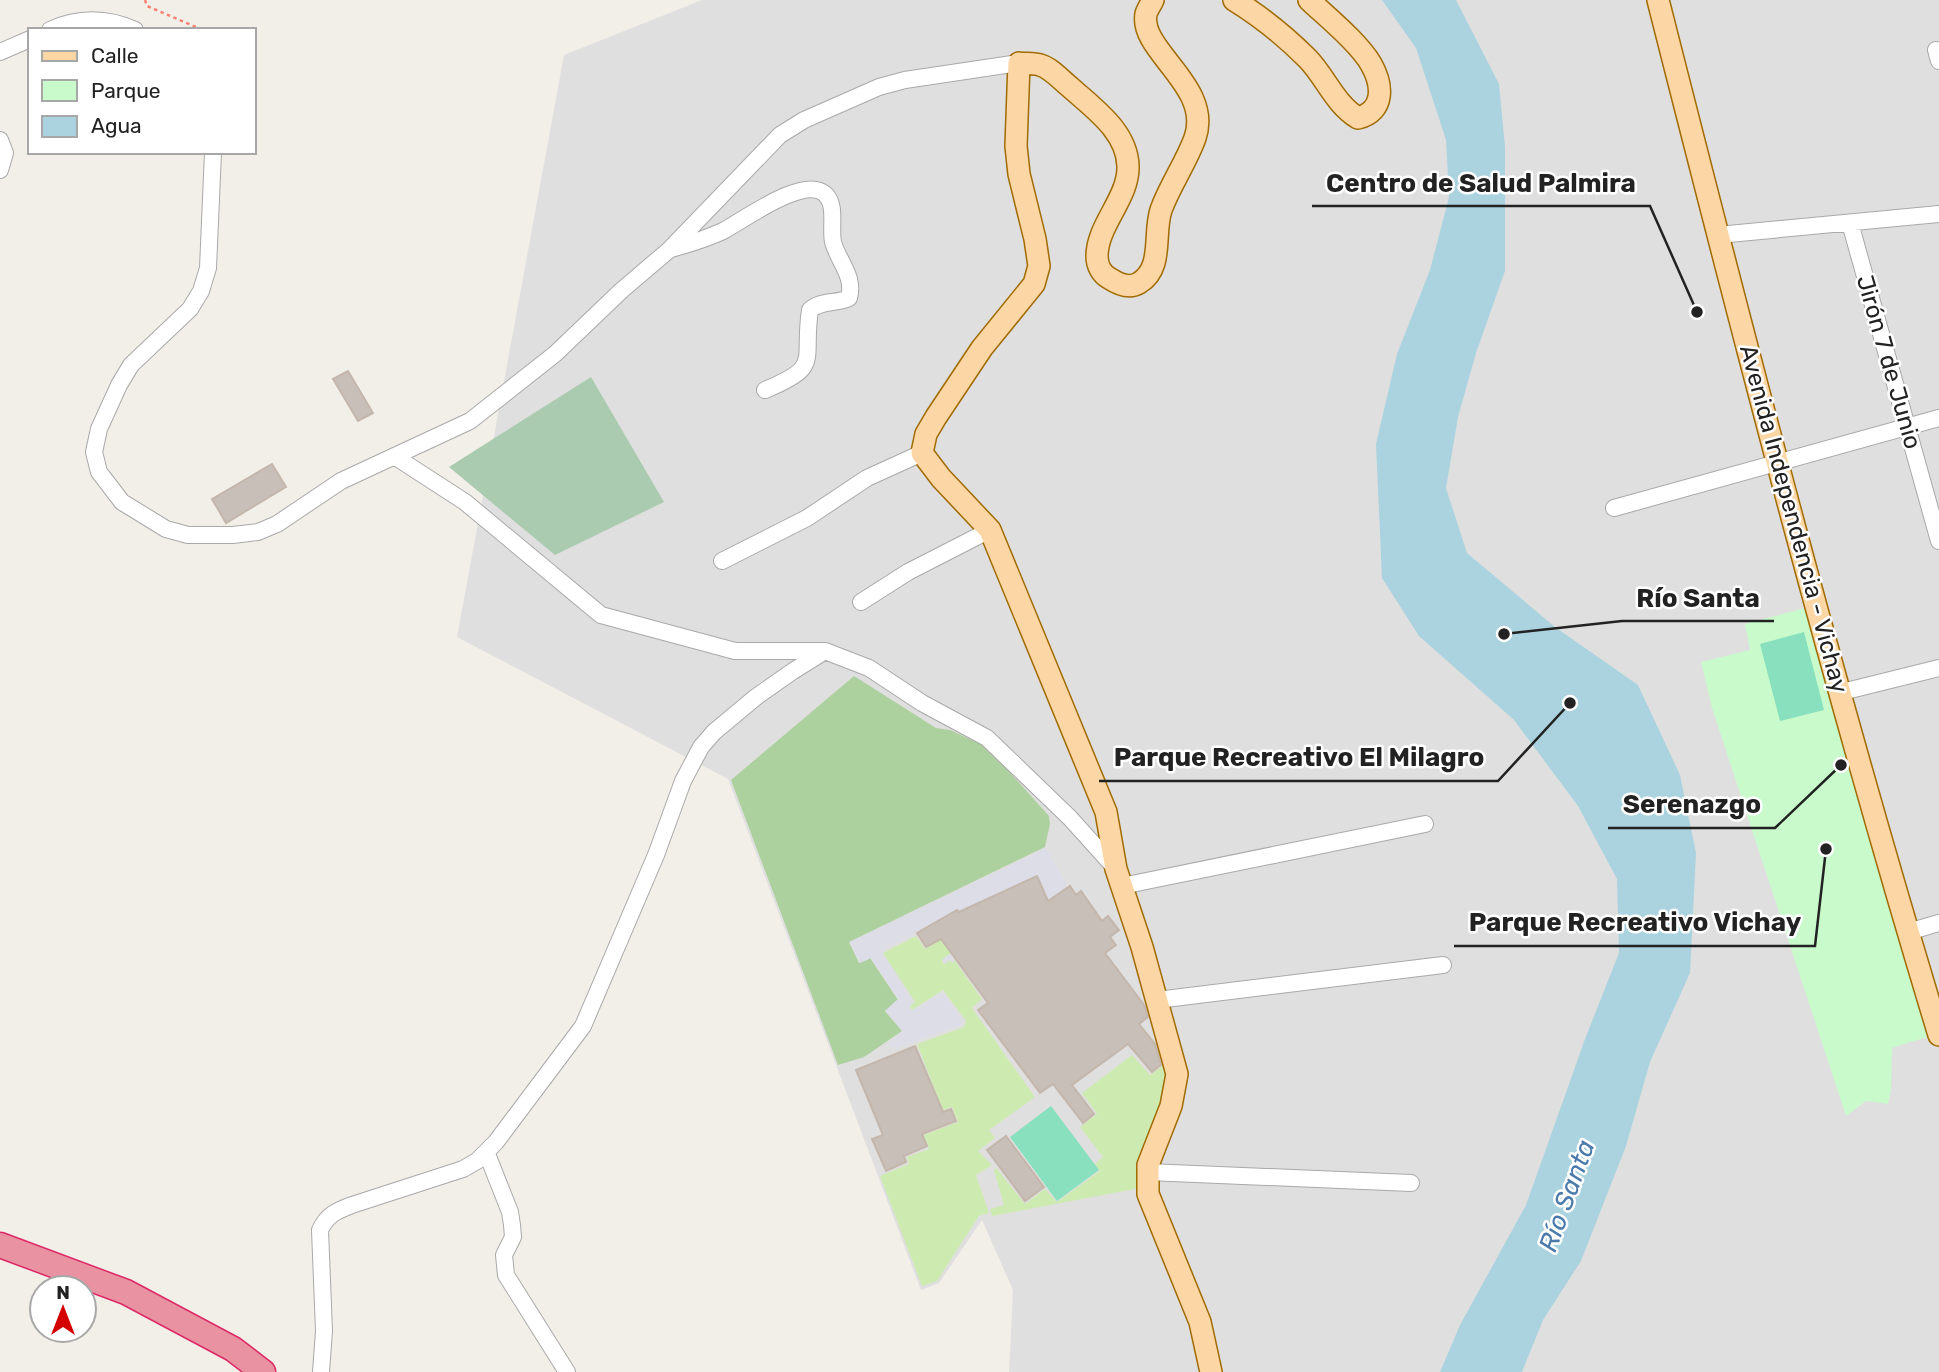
<svg xmlns="http://www.w3.org/2000/svg" width="1939" height="1372" font-family="Rubik,sans-serif">
  <rect width="100%" height="100%" fill="#f2efe9"/>
  <path fill="#e0dfdf" d="M 702,0 L 1939,0 L 1939,1372 L 1009,1372 L 1013,1290 L 982,1220 L 939,1283 L 921,1290 L 728,779 L 457,637 L 564,55 Z"/>
  <path fill="#cdebb0" d="M 966,925 L 972,937 L 942,960 L 944,964 L 950,960 L 952,963 L 955,961 L 982,999 L 972,1008 L 1035,1097 L 989,1130 L 995,1138 L 978,1151 L 992,1165 L 976,1175 L 989,1213 L 979,1216 L 937,1281 L 922,1286 L 880,1176 L 909,1164 L 907,1157 L 929,1149 L 924,1135 L 958,1122 L 952,1107 L 943,1110 L 917,1044 L 964,1027 L 966,1021 L 943,990 L 912,1010 L 910,1006 L 915,1002 L 883,953 L 916,936 L 925,949 Z
    M 1132,1055 L 1150,1075 L 1168,1062 L 1170,1081 L 1140,1188 L 992,1216 L 990,1209 L 1004,1205 L 994,1170 L 996,1168 L 1025,1204 L 1045,1189 L 1057,1202 L 1100,1171 L 1095,1164 L 1103,1157 L 1080,1127 L 1097,1114 L 1082,1093 Z"/>
  <path fill="#add19e" d="M 854,676 L 936,728 L 950,730 L 987,747 L 1049,816 L 1050,824 L 1045,847 L 849,942 L 859,963 L 870,958 L 898,1000 L 885,1011 L 902,1031 L 864,1057 L 838,1065 L 731,780 Z"/>
  <path fill="#aacbaf" d="M 591,377 L 664,502 L 555,555 L 449,467 Z"/>
  <path fill="#c8facc" d="M 1805,608 L 1927,1037 L 1892,1048 L 1891,1090 L 1888,1104 L 1866,1101 L 1846,1116 L 1712,708 L 1701,662 L 1750,650 L 1745,624 Z"/>
  <path fill="#88e0be" d="M 1804,632 L 1824,710 L 1780,721 L 1760,644 Z
    M 1051,1106 L 1099,1170 L 1057,1201 L 1010,1137 Z"/>
  <path fill="#dddde8" d="M 1046,848 L 1066,883 L 1066,889 L 1036,909 L 1020,910 L 944,964 L 942,960 L 972,937 L 957,910 L 881,951 L 914,1002 L 908,1006 L 912,1011 L 943,993 L 963,1020 L 961,1025 L 893,1049 L 889,1043 L 903,1031 L 885,1011 L 898,999 L 871,958 L 860,963 L 850,942 Z"/>
  <path fill="#aad3df" d="M 1382,0 L 1456,0 L 1499,84 L 1505,147 L 1505,271 L 1476,353 L 1458,417 L 1446,488 L 1467,553 L 1555,627 L 1638,685 L 1680,775 L 1696,853 L 1690,973 L 1650,1062 L 1626,1146 L 1581,1261 L 1543,1320 L 1522,1372 L 1440,1372 L 1460,1325 L 1526,1205 L 1585,1039 L 1619,953 L 1617,879 L 1578,806 L 1514,720 L 1419,636 L 1382,578 L 1376,444 L 1397,354 L 1430,270 L 1449,197 L 1446,140 L 1416,48 Z"/>
  <path fill="#c7bfb8" stroke="#c4b6ab" stroke-width="2" d="M 348,371 L 373,413 L 358,421 L 333,379 Z
    M 272,464 L 286,487 L 226,523 L 212,499 Z
    M 1037,876 L 1048,901 L 1070,886 L 1076,895 L 1081,891 L 1102,921 L 1108,916 L 1119,930 L 1110,937 L 1116,945 L 1105,953 L 1144,1005 L 1148,1017 L 1139,1024 L 1155,1044 L 1161,1065 L 1152,1072 L 1128,1044 L 1072,1085 L 1094,1114 L 1083,1123 L 1053,1084 L 1040,1093 L 978,1010 L 988,1003 L 941,939 L 926,947 L 917,933 L 957,910 L 959,912 Z
    M 915,1046 L 943,1112 L 951,1109 L 956,1121 L 922,1134 L 927,1146 L 904,1156 L 906,1162 L 886,1171 L 872,1139 L 883,1135 L 856,1070 Z
    M 1006,1136 L 1044,1187 L 1025,1201 L 987,1150 Z"/>
  <g fill="none" stroke-linecap="round" stroke-linejoin="round">
    <g stroke="#a9a9a9" stroke-width="18">
      <path id="minor" d="M 50,30 C 77,17 107,17 135,30
        M 1936,50 L 1939,61
        M 0,52 L 30,39
        M 0,140 L 5,153 L 0,170
        M 213,152 L 208,268 L 201,291 L 190,309 L 131,365 L 119,385 L 99,429 L 94,452 L 99,472 L 122,502 L 166,529 L 188,535 L 233,535 L 258,532 L 277,524 L 341,481 L 470,421 L 555,354 L 622,290 L 669,250 L 780,135 L 804,120 L 879,87 L 905,80 L 1019,63
        M 1850,223 L 1939,541
        M 1718,235 L 1939,214
        M 671,249 C 689,244 706,239 723,231 C 744,220 804,175 825,194 C 837,205 830,227 833,242 C 838,261 855,276 849,298 C 836,304 821,300 810,310 C 802,362 823,366 765,390
        M 394,456 L 465,502 L 601,615 L 735,651 L 825,651 L 869,668 L 922,703 L 987,738 L 1070,818 L 1116,869
        M 1614,508 L 1939,418
        M 722,561 L 807,518 L 867,478 L 922,453
        M 861,602 L 908,572 L 990,530
        M 1842,692 L 1939,668
        M 1122,886 L 1425,824
        M 1908,932 L 1939,923
        M 1157,1000 L 1443,965
        M 487,1154 L 510,1212 L 512,1225 L 513,1237 L 504,1255 L 506,1275 L 567,1372
        M 1148,1172 L 1411,1183
        M 321,1372 L 324,1331 L 320,1230 C 327,1215 336,1211 352,1205 L 463,1169 L 477,1161 L 496,1142 L 583,1026 L 656,855 L 683,781 L 701,747 L 714,732 L 756,697 L 793,671 L 825,651"/>
    </g>
    <g stroke="#a06b00" stroke-width="24">
      <path id="major" d="M 1153,0 C 1151,4 1147,10 1146,14 C 1139,51 1213,86 1195,138 C 1186,163 1170,185 1161,210 C 1153,234 1164,268 1139,283 C 1129,289 1118,284 1109,278 C 1102,274 1097,266 1097,256 C 1097,225 1129,198 1128,166 C 1127,131 1093,108 1070,87 C 1061,80 1051,68 1040,65 C 1034,63 1025,64 1019,63 L 1016,146 L 1019,174 L 1035,239 L 1039,266 L 1034,284 L 982,348 L 936,417 L 926,434 L 922,453 L 941,478 L 990,530 L 1106,812 L 1116,869 L 1142,947 L 1177,1074 L 1171,1106 L 1148,1165 L 1148,1194 L 1200,1322 L 1211,1372
        M 1234,0 C 1260,16 1286,37 1308,59 C 1326,78 1335,104 1358,118 C 1385,111 1383,85 1371,64 C 1359,43 1327,17 1309,0
        M 1658,0 C 1746,347 1835,693 1939,1035"/>
    </g>
    <g stroke="#dc2a67" stroke-width="27">
      <path id="highway" d="M 0,1245 L 126,1292 L 233,1349 L 263,1372"/>
    </g>
    <path stroke="#fa8072" stroke-width="2.5" stroke-dasharray="3.5 3.5" stroke-linecap="butt" d="M 145,0 L 147,6 L 203,30"/>
    <use href="#minor" stroke="#fff" stroke-width="16"/>
    <use href="#major" stroke="#fcd6a4" stroke-width="21"/>
    <use href="#highway" stroke="#e892a2" stroke-width="24"/>
  </g>
  <g text-anchor="middle" dominant-baseline="central" stroke-width="5" stroke-linejoin="round" paint-order="stroke">
    <g font-size="24" fill="#222" stroke="#fff">
      <text transform="translate(1889 362) rotate(74)">Jirón 7 de Junio</text>
      <text transform="translate(1794 519) rotate(75)">Avenida Independencia - Vichay</text>
    </g>
    <g font-size="26" font-style="italic" fill="#4a7aab" stroke="#fff">
      <text transform="translate(1567 1196) rotate(-70)">Río Santa</text>
    </g>
  </g>
  <path fill="none" stroke="#222" stroke-width="2.5" d="M1697 312L1650 206H1312M1504 634L1622 621H1774M1570 703L1498 781H1099M1841 765L1775 828H1608M1826 849L1815 946H1454"/>
  <g fill="#222" stroke="#fff" stroke-width="2.5">
    <circle cx="1697" cy="312" r="7"/>
    <circle cx="1504" cy="634" r="7"/>
    <circle cx="1570" cy="703" r="7"/>
    <circle cx="1841" cy="765" r="7"/>
    <circle cx="1826" cy="849" r="7"/>
  </g>
  <g font-size="26" text-anchor="middle" font-weight="bold" fill="#222" stroke="#fff" stroke-width="5" stroke-linejoin="round" paint-order="stroke">
    <text x="1481" y="192">Centro de Salud Palmira</text>
    <text x="1698" y="607">Río Santa</text>
    <text x="1299" y="766">Parque Recreativo El Milagro</text>
    <text x="1692" y="813">Serenazgo</text>
    <text x="1635" y="931">Parque Recreativo Vichay</text>
  </g>
  <rect x="28" y="28" width="228" height="126" fill="#ffffff" stroke="#a7a7a7" stroke-width="2"/>
  <rect x="42" y="51" width="35" height="10" fill="#fcd6a4" stroke="#a7a7a7" stroke-width="2"/>
  <text x="91" y="63" font-size="21" fill="#222222">Calle</text>
  <rect x="42" y="80" width="35" height="21" fill="#c8facc" stroke="#a7a7a7" stroke-width="2"/>
  <text x="91" y="98" font-size="21" fill="#222222">Parque</text>
  <rect x="42" y="116" width="35" height="21" fill="#aad3df" stroke="#a7a7a7" stroke-width="2"/>
  <text x="91" y="133" font-size="21" fill="#222222">Agua</text>
  <g transform="translate(63 1309)"><circle r="33" fill="#ffffff" stroke="#a7a7a7" stroke-width="2"/>
  <path d="M0-5L12 26L0 18L-12 26Z" fill="#d40000"/>
  <text y="-10" font-size="19" font-weight="bold" text-anchor="middle" fill="#222222">N</text>
  </g>
</svg>
